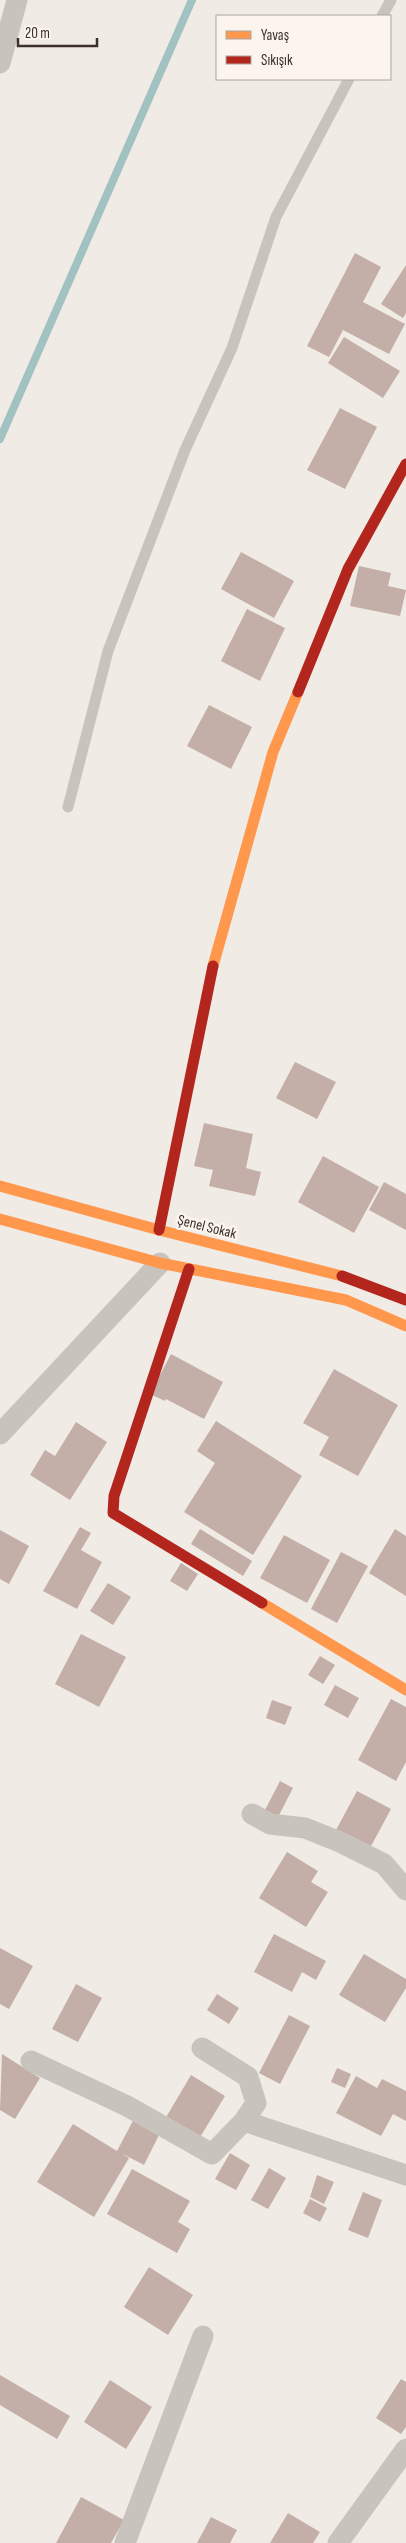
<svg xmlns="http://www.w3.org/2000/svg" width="406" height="2543" font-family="'Sofia Sans Condensed',sans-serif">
  <rect width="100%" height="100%" fill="#f0ebe5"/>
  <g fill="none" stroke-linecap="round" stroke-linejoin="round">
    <path stroke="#a1c2c1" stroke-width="8" d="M 0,439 L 192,0"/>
  </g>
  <path fill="#c3afa7" d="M 355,253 L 381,267 L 363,302 L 405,324 L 389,354 L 343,330 L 329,357 L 307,346 Z
    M 406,265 L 406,313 L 403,318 L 381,304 Z
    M 344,337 L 400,371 L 383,398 L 328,363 Z
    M 340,408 L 377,427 L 345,489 L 307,470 Z
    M 241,552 L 294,581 L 274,618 L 221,589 Z
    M 359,566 L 391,573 L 388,586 L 406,590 L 400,616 L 350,606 Z
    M 247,609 L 285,628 L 260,681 L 221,661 Z
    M 209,705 L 252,727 L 231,769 L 187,746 Z
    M 295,1062 L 336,1082 L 317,1119 L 276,1098 Z
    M 204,1123 L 253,1134 L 246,1168 L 261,1172 L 255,1196 L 209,1186 L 213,1170 L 194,1166 Z
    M 323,1156 L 379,1187 L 354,1233 L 298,1202 Z
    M 384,1182 L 406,1194 L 406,1230 L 369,1210 Z
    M 171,1354 L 223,1382 L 204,1419 L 166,1399 L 165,1401 L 150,1394 Z
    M 334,1369 L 398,1405 L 358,1476 L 319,1455 L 329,1437 L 303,1423 Z
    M 216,1421 L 302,1476 L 253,1555 L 184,1512 L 215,1463 L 197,1451 Z
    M 76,1422 L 107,1442 L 70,1500 L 30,1475 L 45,1450 L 55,1456 Z
    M 80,1527 L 91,1533 L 81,1550 L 102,1562 L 77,1609 L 43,1591 Z
    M 200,1529 L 252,1561 L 243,1576 L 191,1544 Z
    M 395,1529 L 406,1536 L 406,1596 L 369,1573 Z
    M 0,1530 L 29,1546 L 9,1584 L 0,1579 Z
    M 284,1535 L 330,1560 L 307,1603 L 260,1578 Z
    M 341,1552 L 368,1566 L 337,1623 L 311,1609 Z
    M 181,1563 L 198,1574 L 187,1591 L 170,1581 Z
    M 108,1583 L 131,1597 L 113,1625 L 90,1611 Z
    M 81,1634 L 126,1657 L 99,1707 L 55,1684 Z
    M 320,1656 L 335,1665 L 323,1684 L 308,1675 Z
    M 335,1685 L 359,1698 L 348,1718 L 324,1705 Z
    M 391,1699 L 406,1707 L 406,1762 L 396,1781 L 358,1760 Z
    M 272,1700 L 292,1707 L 285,1725 L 266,1718 Z
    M 280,1781 L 293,1788 L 278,1817 L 265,1810 Z
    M 357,1791 L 391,1809 L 370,1848 L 336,1830 Z
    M 287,1852 L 318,1871 L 311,1882 L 328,1892 L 306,1927 L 259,1898 Z
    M 274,1934 L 326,1961 L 316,1980 L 302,1972 L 292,1992 L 254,1972 Z
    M 0,1948 L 33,1966 L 9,2009 L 0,2004 Z
    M 364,1954 L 406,1979 L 406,1988 L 385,2022 L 339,1995 Z
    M 76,1984 L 102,1998 L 78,2042 L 52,2029 Z
    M 217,1994 L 239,2008 L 229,2024 L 207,2010 Z
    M 289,2015 L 310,2026 L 280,2084 L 259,2073 Z
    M 2,2054 L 40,2078 L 15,2119 L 0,2110 Z
    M 337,2068 L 351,2074 L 345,2088 L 331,2082 Z
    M 191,2075 L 225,2096 L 199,2139 L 165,2119 Z
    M 356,2076 L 377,2088 L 382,2079 L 406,2091 L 406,2121 L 393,2114 L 381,2136 L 336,2113 Z
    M 135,2117 L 161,2131 L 144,2165 L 121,2153 L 129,2158 L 94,2217 L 37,2182 L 73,2124 L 117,2151 Z
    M 230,2153 L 250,2165 L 236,2190 L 215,2179 Z
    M 269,2168 L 286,2178 L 268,2209 L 251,2200 Z
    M 132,2169 L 190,2201 L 178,2222 L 190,2229 L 177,2253 L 107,2214 Z
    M 317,2175 L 334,2182 L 324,2204 L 310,2197 Z
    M 363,2192 L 382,2200 L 368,2238 L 348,2230 Z
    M 310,2199 L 327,2208 L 320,2222 L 303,2213 Z
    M 149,2267 L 193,2295 L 168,2335 L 124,2307 Z
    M 0,2375 L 70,2416 L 57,2439 L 0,2405 Z
    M 401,2379 L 406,2382 L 406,2427 L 401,2434 L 376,2418 Z
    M 110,2380 L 152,2407 L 126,2449 L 84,2422 Z
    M 81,2497 L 124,2520 L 111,2543 L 56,2543 Z
    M 288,2513 L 320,2532 L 313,2543 L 270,2543 Z
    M 211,2517 L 237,2530 L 230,2543 L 197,2543 Z"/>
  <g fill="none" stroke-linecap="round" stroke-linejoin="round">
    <path stroke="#c9c3be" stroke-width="11" d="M 382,16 L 391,0
      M 68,807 L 108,651 L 185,450 L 232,348 L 276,217 L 349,79"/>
    <path stroke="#c9c3be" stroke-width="21" d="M 0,63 L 17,0
      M 0,1434 L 160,1263
      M 252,1814 L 270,1824 L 305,1828 L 340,1842 L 384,1864 L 406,1890
      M 31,2061 L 127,2106 L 212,2154 L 244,2121 L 256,2103 L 248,2077 L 202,2048
      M 244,2121 L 406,2175
      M 125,2543 L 203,2336
      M 338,2543 L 406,2449"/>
    <path stroke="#ff974d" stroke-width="11" d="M 213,966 L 273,752 L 298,692
      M 0,1186 L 159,1230 L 342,1276
      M 0,1219 L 160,1263 L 346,1300 L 406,1326
      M 262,1603 L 406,1690"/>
    <path stroke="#b3261e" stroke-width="11" d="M 298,692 L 348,569 L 406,464
      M 159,1230 L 213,966
      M 189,1269 L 114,1496 L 113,1513 L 262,1603
      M 342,1276 L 406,1300"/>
  </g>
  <g text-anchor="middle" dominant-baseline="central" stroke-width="5" stroke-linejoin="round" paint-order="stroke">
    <g font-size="15" fill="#3b302b" stroke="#fbf5ee">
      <text transform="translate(207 1227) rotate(14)">Şenel Sokak</text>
    </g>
  </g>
  <rect x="216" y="15" width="175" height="65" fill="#fbf5ee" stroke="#aea6a0"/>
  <rect x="226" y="31" width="25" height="8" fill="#ff974d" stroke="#aea6a0"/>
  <text x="261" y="40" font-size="15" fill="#3b302b">Yavaş</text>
  <rect x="226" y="56" width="25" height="8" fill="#b3261e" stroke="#aea6a0"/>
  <text x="261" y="65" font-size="15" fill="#3b302b">Sıkışık</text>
  <path d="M18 38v8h79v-8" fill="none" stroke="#3b302b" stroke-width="2.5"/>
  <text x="25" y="38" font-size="15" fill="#3b302b" stroke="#fbf5ee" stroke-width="4" paint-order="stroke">20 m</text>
</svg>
